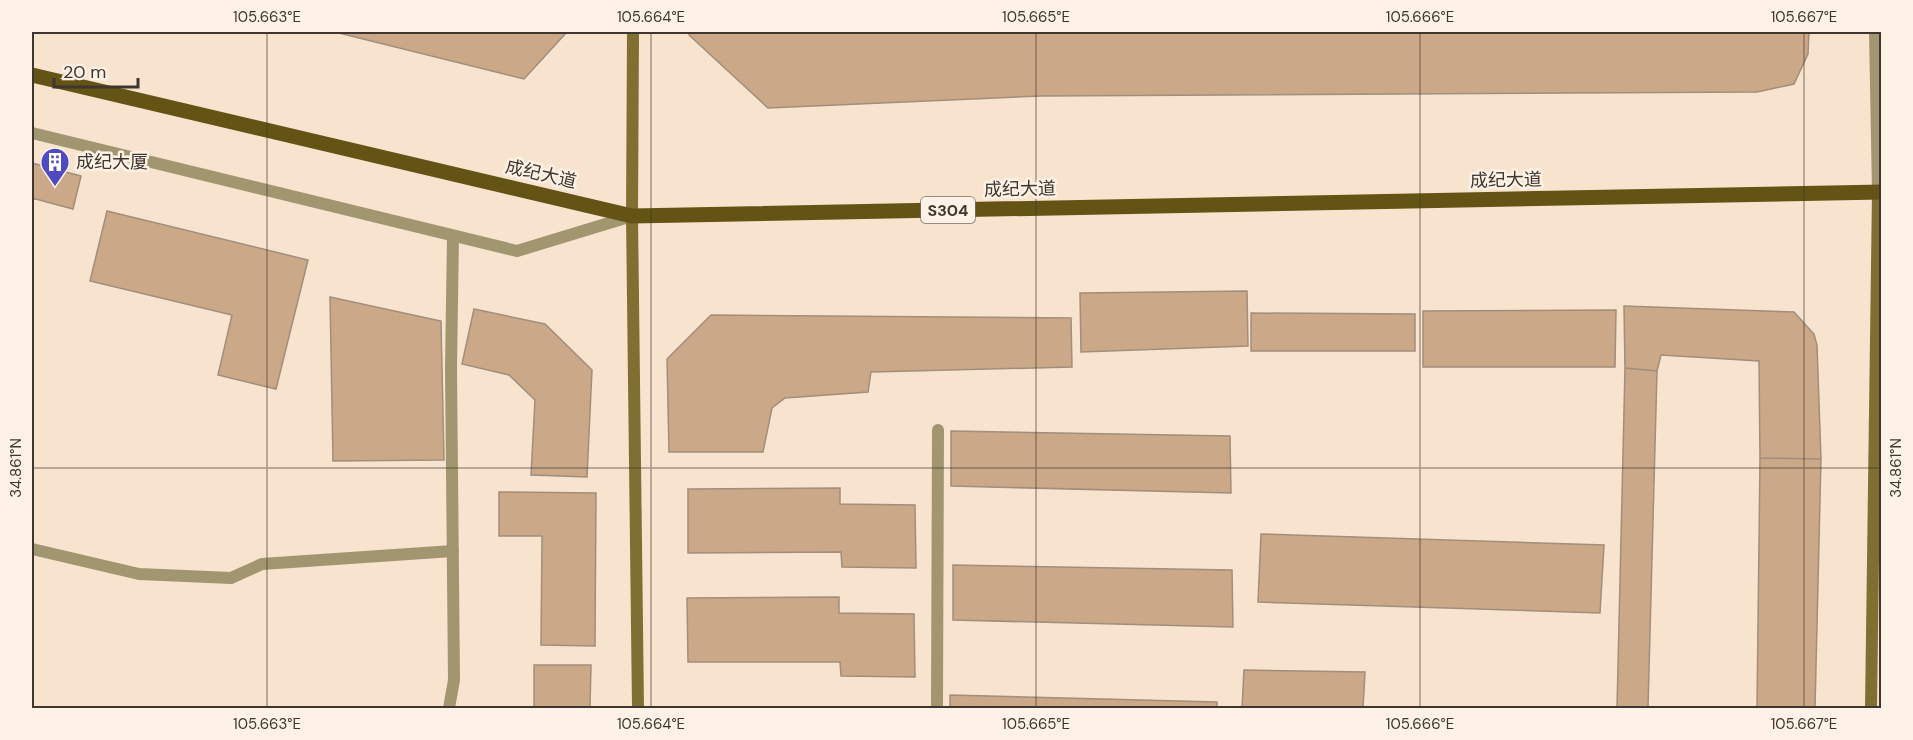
<svg xmlns="http://www.w3.org/2000/svg" width="1913" height="740" font-family="'DM Sans','Noto Sans SC',sans-serif">
  <rect width="100%" height="100%" fill="#f8e3cf"/>
  <path fill="#cba887" stroke="#a18e7c" stroke-width="1.5" d="M 335,32 L 567,32 L 524,79 Z
    M 689,32 L 1809,32 L 1808,54 L 1794,84 L 1757,92 L 1041,96 L 768,108 L 689,35 Z
    M 32,163 L 81,176 L 73,209 L 32,198 L 32,200 Z
    M 107,211 L 308,260 L 276,389 L 218,375 L 232,315 L 90,281 Z
    M 1247,291 L 1248,346 L 1081,352 L 1080,293 Z
    M 330,297 L 441,321 L 444,460 L 333,461 Z
    M 1624,306 L 1794,312 L 1814,334 L 1817,345 L 1821,459 L 1760,458 L 1759,361 L 1661,355 L 1657,371 L 1625,368 Z
    M 474,309 L 545,324 L 592,370 L 587,477 L 531,475 L 535,400 L 509,375 L 462,364 Z
    M 1616,310 L 1615,367 L 1423,367 L 1423,311 Z
    M 1251,313 L 1415,314 L 1415,351 L 1251,351 Z
    M 711,315 L 1071,318 L 1072,367 L 871,372 L 868,392 L 785,398 L 772,408 L 763,452 L 669,452 L 667,359 Z
    M 1625,368 L 1657,371 L 1648,708 L 1617,708 Z
    M 951,431 L 1230,436 L 1231,493 L 951,486 Z
    M 1760,458 L 1821,459 L 1815,708 L 1757,708 Z
    M 840,488 L 840,504 L 915,505 L 916,568 L 842,567 L 841,552 L 688,553 L 688,489 Z
    M 499,492 L 596,493 L 595,646 L 541,645 L 542,536 L 499,536 Z
    M 1261,534 L 1604,545 L 1600,613 L 1258,602 Z
    M 953,565 L 1232,570 L 1233,627 L 953,620 Z
    M 839,597 L 839,613 L 914,614 L 915,677 L 841,676 L 840,662 L 688,662 L 687,598 Z
    M 534,665 L 591,665 L 590,708 L 534,708 Z
    M 1244,670 L 1365,672 L 1363,708 L 1242,708 Z
    M 950,695 L 1217,702 L 1217,708 L 950,708 Z"/>
  <g fill="none" stroke-linecap="round" stroke-linejoin="round">
    <path stroke="#a19670" stroke-width="12" d="M 32,549 L 139,574 L 231,578 L 262,564 L 453,551
      M 449,708 L 454,680 L 451,368 L 453,236"/>
    <path stroke="#a19670" stroke-width="12" d="M 1875,32 L 1878,192
      M 32,133 L 517,251 L 632,216
      M 937,708 L 938,430"/>
    <path stroke="#7f6f33" stroke-width="12" d="M 633,32 L 632,216 L 638,708
      M 1871,708 L 1878,192"/>
    <path stroke="#635314" stroke-width="15" d="M 32,75 L 632,216 L 1882,192"/>
  </g>
  <path fill="none" stroke="#3f372f" stroke-width="1.5" stroke-opacity="0.45" d="M 267,32 L 267,708M 651,32 L 651,708M 1036,32 L 1036,708M 1420,32 L 1420,708M 1804,32 L 1804,708M 32,468 L 1882,468"/>
  <defs>
    <g id="building-pin" transform="scale(1.5)"><path d="M0 17L-7.5 6A9.5 9.5 0 1 1 7.5 6Z" fill="#4f4ac1" stroke="#fef2e6"/><path d="M-4-6H4V6H1V3H-1V6H-4ZM-2.5-4.3h1.7v1.8h-1.7ZM.8-4.3h1.7v1.8H.8ZM-2.5-1h1.7V.8h-1.7ZM.8-1h1.7V.8H.8Z" fill="#fff"/></g>
  </defs>
  <g fill-rule="evenodd">
    <use href="#building-pin" x="55" y="162"/>
  </g>
  <g text-anchor="middle" dominant-baseline="central" stroke-width="5" stroke-linejoin="round" paint-order="stroke">
    <rect fill="#fef2e6" stroke="#786f66" stroke-width="1.5" x="921" y="197" width="54" height="26" rx="4.5"/>
    <g font-size="16" font-weight="bold" fill="#3f372f">
      <text x="948" y="210">S304</text>
    </g>
    <g font-size="18" fill="#3f372f" stroke="#fef2e6" text-anchor="start">
      <text x="76" y="162">成纪大厦</text>
    </g>
    <g font-size="18" fill="#3f372f" stroke="#fef2e6">
      <text transform="translate(541 174) rotate(13)">成纪大道</text>
      <text transform="translate(1506 180) rotate(-1)">成纪大道</text>
      <text transform="translate(1020 189) rotate(-1)">成纪大道</text>
    </g>
  </g>
  <rect width="1913" height="740" fill="none" stroke="#fef2e6" stroke-width="66"/>
  <path d="M54 78v9h84v-9" fill="none" stroke="#3f372f" stroke-width="3"/>
  <text x="63" y="78" font-size="18" fill="#3f372f" stroke="#fef2e6" stroke-width="4.5" paint-order="stroke">20 m</text>
  <rect x="33" y="33" width="1847" height="674" fill="none" stroke="#3f372f" stroke-width="2"/>
  <g font-size="15" text-anchor="middle" fill="#3f372f">
    <text x="267" y="22">105.663°E</text>
    <text x="651" y="22">105.664°E</text>
    <text x="1036" y="22">105.665°E</text>
    <text x="1420" y="22">105.666°E</text>
    <text x="1804" y="22">105.667°E</text>
    <text transform="translate(16 468) rotate(-90)" y="5">34.861°N</text>
    <text transform="translate(1896 468) rotate(-90)" y="5">34.861°N</text>
    <text x="267" y="729">105.663°E</text>
    <text x="651" y="729">105.664°E</text>
    <text x="1036" y="729">105.665°E</text>
    <text x="1420" y="729">105.666°E</text>
    <text x="1804" y="729">105.667°E</text>
  </g>
</svg>
